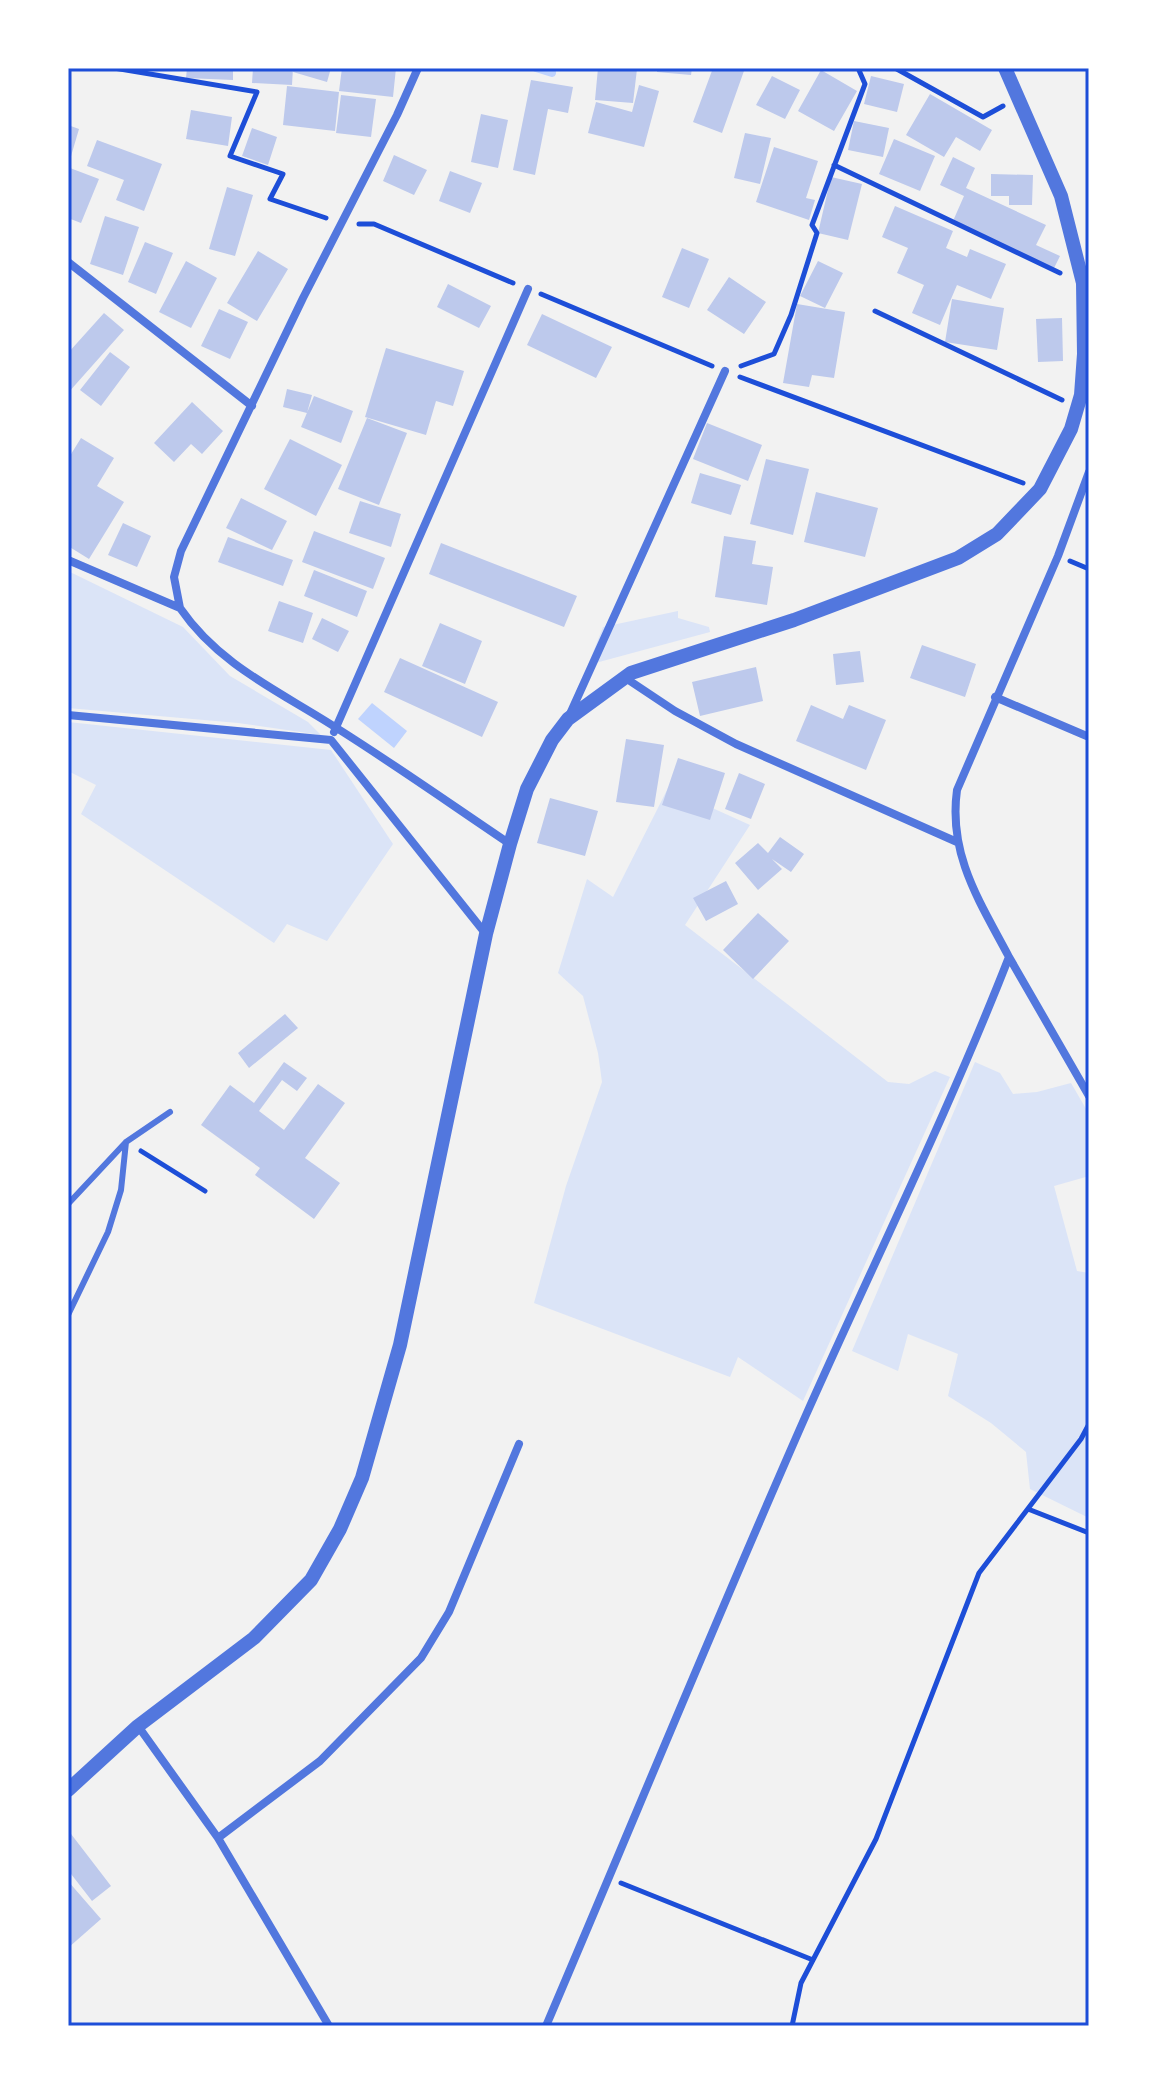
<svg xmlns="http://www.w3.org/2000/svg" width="1157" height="2094" font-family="'DejaVu Sans',sans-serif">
  <rect width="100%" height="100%" fill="#f2f2f2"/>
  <path fill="#dbe4f7" d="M 68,571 L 183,627 L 230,676 L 308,722 L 321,735 L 238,723 L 68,708 Z
    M 678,611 L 678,618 L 709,627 L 710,632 L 588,665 L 603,627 Z
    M 68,722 L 331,750 L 393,844 L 327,941 L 287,924 L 274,943 L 81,814 L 96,785 L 68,771 Z
    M 668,788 L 750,825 L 685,925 L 888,1082 L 909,1084 L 935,1071 L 950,1077 L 803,1401 L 738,1357 L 730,1377 L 534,1303 L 566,1186 L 602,1082 L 598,1053 L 583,996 L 558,973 L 587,879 L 613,897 Z
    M 975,1062 L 1000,1073 L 1013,1094 L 1037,1092 L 1071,1083 L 1089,1114 L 1089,1176 L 1054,1186 L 1077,1271 L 1089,1273 L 1089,1518 L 1030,1489 L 1026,1452 L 991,1423 L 948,1396 L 958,1354 L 908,1334 L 898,1371 L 852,1351 Z"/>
  <path fill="#bfd3fe" d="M 372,703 L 407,731 L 394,748 L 358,719 Z"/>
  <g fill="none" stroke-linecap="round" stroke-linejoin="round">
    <path stroke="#bfd3fe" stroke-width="8" d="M 536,68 L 552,73"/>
  </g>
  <path fill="#bdc9ec" d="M 187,68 L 233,68 L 233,80 L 186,78 Z
    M 253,68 L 293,68 L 292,85 L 252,83 Z
    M 294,68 L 331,68 L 327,82 L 293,72 Z
    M 342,68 L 396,68 L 393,97 L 339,91 Z
    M 598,68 L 637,69 L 633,103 L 595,100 Z
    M 657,68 L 692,68 L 691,75 L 657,72 Z
    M 713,68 L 745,68 L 722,133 L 693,122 Z
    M 821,70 L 857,91 L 834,131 L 798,111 Z
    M 772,76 L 800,90 L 785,119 L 756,105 Z
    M 871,76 L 904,84 L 897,112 L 864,104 Z
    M 531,80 L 573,87 L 568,113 L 548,109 L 535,175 L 513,170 Z
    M 639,85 L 659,91 L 644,147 L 588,133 L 596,102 L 632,112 Z
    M 287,86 L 339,92 L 335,131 L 283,125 Z
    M 930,94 L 992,130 L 980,151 L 956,137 L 944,157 L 906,135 Z
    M 341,95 L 376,99 L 371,137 L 336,133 Z
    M 191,110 L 232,117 L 228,146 L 186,139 Z
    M 481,114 L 508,120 L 498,168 L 471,162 Z
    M 854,121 L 889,128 L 883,157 L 848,150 Z
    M 68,125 L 79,129 L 69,163 L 68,163 Z
    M 252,128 L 277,137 L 268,165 L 242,156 Z
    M 745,133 L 771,138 L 760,184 L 734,178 Z
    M 894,139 L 935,156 L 920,191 L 879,174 Z
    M 97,140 L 162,164 L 144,211 L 116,200 L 124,180 L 87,166 Z
    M 774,147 L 818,161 L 806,198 L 815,200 L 809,220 L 756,202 Z
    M 394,155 L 427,170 L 414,195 L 383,181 Z
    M 953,157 L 975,168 L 966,188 L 1046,225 L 1036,245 L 1060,256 L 1054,268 L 953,221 L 964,196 L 940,185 Z
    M 70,168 L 99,179 L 81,223 L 68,218 Z
    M 450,171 L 482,183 L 470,213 L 439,201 Z
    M 991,174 L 1033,175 L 1032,205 L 1009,205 L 1009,196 L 991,196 Z
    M 831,177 L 862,184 L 848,240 L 818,233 Z
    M 227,187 L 253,195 L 235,256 L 209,249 Z
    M 895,206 L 953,231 L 946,248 L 967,257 L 970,249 L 1006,264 L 991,299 L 957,285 L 940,325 L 912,313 L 924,285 L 897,273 L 908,248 L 882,237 Z
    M 105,216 L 139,227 L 123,275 L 90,264 Z
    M 145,242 L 173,253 L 156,294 L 128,282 Z
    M 682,248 L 709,259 L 689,308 L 662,297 Z
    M 258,251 L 288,269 L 257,321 L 227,303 Z
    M 186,261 L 217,278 L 191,328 L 159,312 Z
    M 818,261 L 843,273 L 825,308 L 800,296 Z
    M 729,277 L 766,302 L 744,334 L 707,310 Z
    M 448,284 L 491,306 L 479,328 L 437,307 Z
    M 952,299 L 1004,308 L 997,350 L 945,342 Z
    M 797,304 L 845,312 L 834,378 L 812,375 L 809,387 L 783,383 Z
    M 219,309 L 248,322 L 230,359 L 201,346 Z
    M 104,313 L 124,330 L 68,393 L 68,353 Z
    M 542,314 L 612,347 L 596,378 L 527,345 Z
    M 1062,318 L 1063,361 L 1038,362 L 1036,319 Z
    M 386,348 L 464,371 L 453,406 L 436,401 L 426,435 L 365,417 Z
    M 110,352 L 130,367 L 101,406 L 80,390 Z
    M 287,389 L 312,395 L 307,413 L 283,407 Z
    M 314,396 L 353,411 L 341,443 L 301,427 Z
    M 192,402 L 223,431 L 202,454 L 191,444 L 174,462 L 154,443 Z
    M 367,418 L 407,433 L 379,505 L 338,489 Z
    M 707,423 L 762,445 L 748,481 L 693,459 Z
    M 81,438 L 114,458 L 97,486 L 124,502 L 89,559 L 68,546 L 68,459 Z
    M 290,439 L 342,465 L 316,516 L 264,489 Z
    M 766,459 L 809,469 L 793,535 L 750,524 Z
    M 700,473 L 741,485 L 731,515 L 691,503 Z
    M 816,492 L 878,508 L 865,557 L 804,542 Z
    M 241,498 L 287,521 L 272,550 L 226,528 Z
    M 360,501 L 401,514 L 391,547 L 349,533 Z
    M 123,523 L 151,536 L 137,567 L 108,555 Z
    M 314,531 L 385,558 L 373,589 L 302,562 Z
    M 724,536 L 756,541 L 752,564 L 773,567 L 767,605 L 715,597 Z
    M 228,537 L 293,560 L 283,586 L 218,562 Z
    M 441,543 L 577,596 L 564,627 L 429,574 Z
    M 314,570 L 367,591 L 357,617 L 304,596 Z
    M 279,601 L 313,613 L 303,643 L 268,631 Z
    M 322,618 L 349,631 L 338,652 L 312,639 Z
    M 440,623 L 482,641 L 465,684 L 422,666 Z
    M 922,645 L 976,664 L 965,697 L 910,678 Z
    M 860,651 L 864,682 L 836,685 L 833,654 Z
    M 400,658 L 498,702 L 482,737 L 384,692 Z
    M 756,667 L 763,701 L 700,716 L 692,682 Z
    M 811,705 L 843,719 L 849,705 L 886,720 L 866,770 L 796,741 Z
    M 626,739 L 664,745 L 654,807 L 616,802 Z
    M 678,758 L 725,773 L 710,820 L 662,805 Z
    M 739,773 L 765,784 L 751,819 L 725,809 Z
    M 550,798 L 598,811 L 585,856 L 537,843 Z
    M 780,837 L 804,854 L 791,872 L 772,859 L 782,869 L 758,890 L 735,863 L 758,843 L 768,853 Z
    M 726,881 L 738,904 L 706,921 L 693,898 Z
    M 758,913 L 789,941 L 753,979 L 723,950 Z
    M 285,1014 L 298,1028 L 249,1068 L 238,1053 Z
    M 284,1062 L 307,1078 L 297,1091 L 282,1080 L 259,1111 L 284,1130 L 318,1084 L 345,1103 L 305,1158 L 340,1183 L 314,1219 L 255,1175 L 260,1168 L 201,1125 L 230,1085 L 254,1103 Z
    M 68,1830 L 111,1886 L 92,1901 L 68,1870 Z
    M 68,1881 L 101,1919 L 68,1948 Z"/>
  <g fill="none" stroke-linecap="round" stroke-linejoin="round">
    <path stroke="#1d4ed8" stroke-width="5" d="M 114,68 L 257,92 L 230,156 L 283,174 L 270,199 L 326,218
      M 895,68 L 983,117 L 1003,106
      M 834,165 L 1060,273
      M 359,224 L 374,224 L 513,283
      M 541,294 L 712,366
      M 875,311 L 1062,400
      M 741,366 L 774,354 L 791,315 L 817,233 L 812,225 L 865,84 L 858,68
      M 740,377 L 1023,483
      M 1070,561 L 1089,569
      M 141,1151 L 205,1191
      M 1028,1509 L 1089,1533
      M 621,1883 L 813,1960
      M 792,2026 L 801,1983 L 876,1839 L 979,1573 L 1081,1439 L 1089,1424"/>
    <path stroke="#5277de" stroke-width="6" d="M 68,1204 L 126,1142 L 170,1112
      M 68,1315 L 108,1232 L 121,1190 L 126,1142"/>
    <path stroke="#5277de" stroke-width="8" d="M 68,262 L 252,406
      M 68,560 L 180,608 C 219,665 279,691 335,727 C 394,764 452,805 510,844
      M 180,608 L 174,577 L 181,551 L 303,298 L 397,115 L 418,68
      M 624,677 L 675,711 L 736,744 L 957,842
      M 995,697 L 1089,737
      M 570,714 L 725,371
      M 68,715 L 331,740 L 485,933
      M 334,732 L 528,289
      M 1009,957 L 1089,1096
      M 138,1726 L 218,1838 L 329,2026
      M 218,1838 L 320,1761 L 421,1658 L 449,1612 L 519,1444
      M 546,2026 C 633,1822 717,1617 806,1415 C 874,1262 948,1113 1009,957 C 980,902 948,855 957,790 L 1058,556 L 1089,472"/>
    <path stroke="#5277de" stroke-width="14" d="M 68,1790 L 138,1726 L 254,1638 L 311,1580 L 340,1529 L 362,1478 L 400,1345 L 486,934 L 510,844 L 527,789 L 552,740 L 568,719 L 631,673 L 794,620 L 958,558 L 997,534 L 1040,489 L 1071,429 L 1081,395 L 1084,354 L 1083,283 L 1061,196 L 1005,68"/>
  </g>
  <rect width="1157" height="2094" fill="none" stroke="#ffffff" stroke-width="140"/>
  <rect x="70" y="70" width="1017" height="1954" fill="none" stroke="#1d4ed8" stroke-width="3"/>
</svg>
